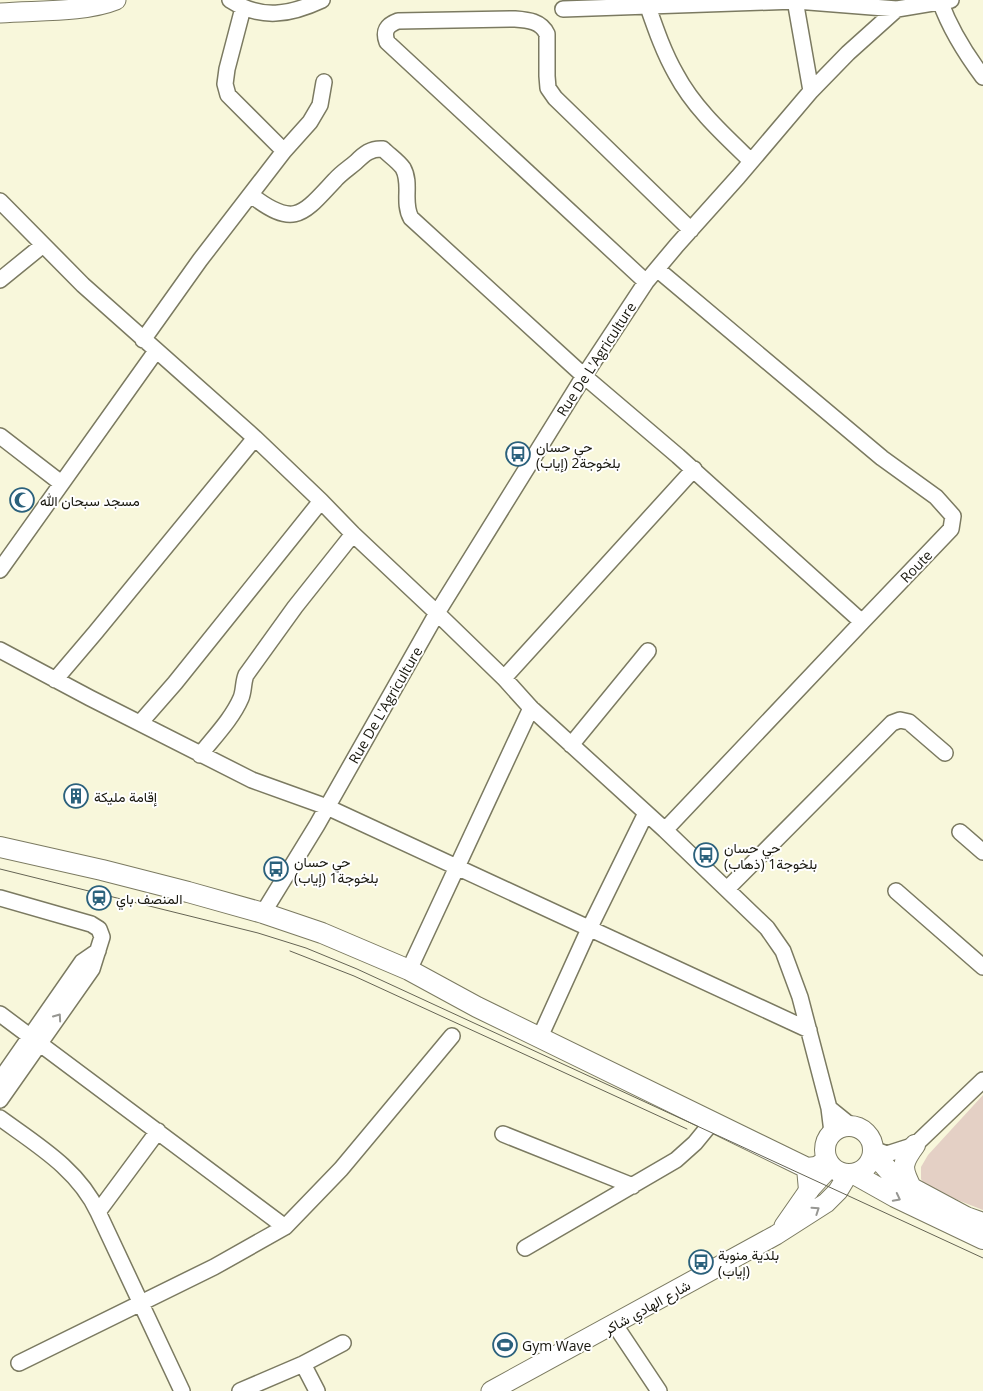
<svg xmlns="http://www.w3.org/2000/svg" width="983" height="1391" font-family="'Open Sans',Vazirmatn,sans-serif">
  <rect width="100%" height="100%" fill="#f8f7db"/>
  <path fill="#e4d0c5" d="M 983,1095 L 983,1210 L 927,1188 L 921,1179 L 921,1167 L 928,1155 Z"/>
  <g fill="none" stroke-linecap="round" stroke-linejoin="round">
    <g stroke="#7b7a61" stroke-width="18">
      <path id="minor" d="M 230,0 C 261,20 290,15 322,0
        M 795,0 L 811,91
        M 940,1 C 950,29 965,53 983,77
        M 648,7 C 656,30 664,53 676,74 C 694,108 724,135 751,161
        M 243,8 L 227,69 L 225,84 L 228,95 L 284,151
        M 563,9 L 796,1 L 897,9
        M 251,195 C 295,229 303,214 335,180 C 341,173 349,168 356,162 C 364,154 371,148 383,149 C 389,155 398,161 403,168 C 412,184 402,202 411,218 L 584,376 L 678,456 L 862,622 L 951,529 L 953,516 L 936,497 L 882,458 L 657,269
        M 0,201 L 83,285 L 255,438 L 321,501 L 353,534 L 437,613 L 504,678 L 531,708 L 665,830 L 767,928 L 783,951 L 800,997 L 829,1108 L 832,1132
        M 0,280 L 43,245
        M 646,282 L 387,42 C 383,31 387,25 398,21 L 515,19 C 528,20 541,21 547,34 L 547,76 L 548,88 L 555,98 L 691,230
        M 143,340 L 200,260 L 284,151 L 310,122 L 320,105 L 324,82
        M 0,436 L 61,483
        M 0,570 L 156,351
        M 0,650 L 90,698 L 252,780 L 327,807 L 809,1030
        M 504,678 L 694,469
        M 55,680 L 95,633 L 255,438
        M 140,723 L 175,683 L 321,501
        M 571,745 L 648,651
        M 200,755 C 214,737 232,719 241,698 C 244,691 243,682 246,675 L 295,607 L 353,534
        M 665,830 L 862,622
        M 960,832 L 983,852
        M 727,889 L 892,723 L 900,720 L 909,722 L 945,753
        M 896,891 L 983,967
        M 0,898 L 91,924 L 99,929 L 102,937 L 92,969 L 0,1100
        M 263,913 L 317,825 L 437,613 L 584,376 L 646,282 L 677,245 L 738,177 L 811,91 L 848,53 L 897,9 L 951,0
        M 409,970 L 531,708
        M 0,1014 L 285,1227
        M 540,1037 L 589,929 L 646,813
        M 0,1080 L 82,962 L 98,951
        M 829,1108 L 850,1125
        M 0,1118 C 37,1145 78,1169 98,1212 L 158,1131
        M 503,1134 L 633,1186
        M 873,1149 L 887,1154 L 915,1145 L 983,1080
        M 98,1212 L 182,1391
        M 525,1248 L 676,1160 L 695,1143 L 713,1121
        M 615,1325 L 659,1391
        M 19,1363 L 214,1267 L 285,1227 L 341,1169 L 452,1036
        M 303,1364 L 317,1391
        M 240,1391 L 303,1364 L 343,1343"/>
    </g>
    <g stroke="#7b7a61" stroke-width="21">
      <path id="tertiary" d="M 0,13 C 35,10 84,13 116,0
        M 784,1226 L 809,1190 L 831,1166
        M 491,1391 L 776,1235 L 826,1203 L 838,1191 L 847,1176"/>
    </g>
    <g stroke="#7b7a61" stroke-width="22">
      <path id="secondary" d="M 0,847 L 102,870 L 188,892 L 263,913 L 322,933 L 409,970 L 477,1007 L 807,1168 L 816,1167 L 827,1161
        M825 1150a24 24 0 1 1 48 0a24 24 0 1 1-48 0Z
        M 873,1153 L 897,1180 L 966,1217 L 983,1223
        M 807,1168 L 809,1190
        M 854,1174 L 895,1197 L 983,1239
        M 912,1189 C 901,1168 901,1164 915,1145"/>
    </g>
    <use href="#minor" stroke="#fff" stroke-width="15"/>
    <use href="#tertiary" stroke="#fff" stroke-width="19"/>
    <use href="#secondary" stroke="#fff" stroke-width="20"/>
    <path stroke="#656454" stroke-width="1" d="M 0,869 L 258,933 L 306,948 L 357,969 L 983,1258
      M 290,951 L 354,976 L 687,1129"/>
  </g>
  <defs><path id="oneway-chevron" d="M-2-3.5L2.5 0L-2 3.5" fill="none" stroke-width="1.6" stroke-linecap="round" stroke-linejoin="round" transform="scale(1.25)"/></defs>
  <g stroke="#979793">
    <use href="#oneway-chevron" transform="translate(58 1017) rotate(-55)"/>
    <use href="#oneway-chevron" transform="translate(897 1198) rotate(27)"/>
    <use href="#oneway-chevron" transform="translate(816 1210) rotate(-34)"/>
  </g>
  <defs>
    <g id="bus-ring" transform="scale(1.25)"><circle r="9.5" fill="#fff" stroke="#2b617c" stroke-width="1.5"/><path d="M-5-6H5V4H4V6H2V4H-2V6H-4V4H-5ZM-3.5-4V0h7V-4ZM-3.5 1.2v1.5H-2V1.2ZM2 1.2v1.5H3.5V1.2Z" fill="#2b617c"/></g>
    <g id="mosque-ring" transform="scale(1.25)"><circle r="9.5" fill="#fff" stroke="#2b617c" stroke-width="1.5"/><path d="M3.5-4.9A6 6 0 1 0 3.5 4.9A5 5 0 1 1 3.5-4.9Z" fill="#2b617c"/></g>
    <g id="building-ring" transform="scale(1.25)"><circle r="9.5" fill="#fff" stroke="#2b617c" stroke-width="1.5"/><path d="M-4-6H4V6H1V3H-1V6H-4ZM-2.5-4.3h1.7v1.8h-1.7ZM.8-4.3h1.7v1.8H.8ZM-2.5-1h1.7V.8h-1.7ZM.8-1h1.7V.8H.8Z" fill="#2b617c"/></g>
    <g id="station-ring" transform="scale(1.25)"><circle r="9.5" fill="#fff" stroke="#2b617c" stroke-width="1.5"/><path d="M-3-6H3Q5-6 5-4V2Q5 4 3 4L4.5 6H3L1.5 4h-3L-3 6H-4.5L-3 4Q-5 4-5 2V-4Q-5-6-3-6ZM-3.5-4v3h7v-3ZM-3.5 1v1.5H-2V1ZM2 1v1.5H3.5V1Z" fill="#2b617c"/></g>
    <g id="stadium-ring" transform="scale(1.25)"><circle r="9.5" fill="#fff" stroke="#2b617c" stroke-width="1.5"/><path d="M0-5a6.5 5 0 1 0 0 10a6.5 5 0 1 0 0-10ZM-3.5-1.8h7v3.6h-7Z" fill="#2b617c"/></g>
  </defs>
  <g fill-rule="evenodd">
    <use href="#bus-ring" x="518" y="454"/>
    <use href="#mosque-ring" x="22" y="500"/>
    <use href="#building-ring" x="76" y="796"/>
    <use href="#bus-ring" x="706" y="855"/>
    <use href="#bus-ring" x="276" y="869"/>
    <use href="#station-ring" x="99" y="898"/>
    <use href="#bus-ring" x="701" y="1262"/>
    <use href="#stadium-ring" x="505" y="1345"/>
  </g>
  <g text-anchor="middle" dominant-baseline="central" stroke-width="4" stroke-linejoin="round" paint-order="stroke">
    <g font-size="14" fill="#18170e" stroke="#fff">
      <text transform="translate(596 359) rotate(-57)">Rue De L'Agriculture</text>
      <text transform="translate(916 566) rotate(-46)">Route</text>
      <text transform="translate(385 705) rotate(-60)">Rue De L'Agriculture</text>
      <text transform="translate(647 1307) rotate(-29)">شارع الهادي شاكر</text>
    </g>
    <g font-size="14" fill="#18170e" stroke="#fff" text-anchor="start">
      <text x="536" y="446">حي حسان<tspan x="536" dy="16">بلخوجة2 (إياب)</tspan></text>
      <text x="40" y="500">مسجد سبحان الله</text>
      <text x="94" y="796">إقامة مليكة</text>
      <text x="724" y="847">حي حسان<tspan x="724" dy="16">بلخوجة1 (ذهاب)</tspan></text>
      <text x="294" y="861">حي حسان<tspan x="294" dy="16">بلخوجة1 (إياب)</tspan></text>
      <text x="116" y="898">المنصف باي</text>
      <text x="718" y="1254">بلدية منوبة<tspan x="718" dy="16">(إياب)</tspan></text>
      <text x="522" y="1345">Gym Wave</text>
    </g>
  </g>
</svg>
